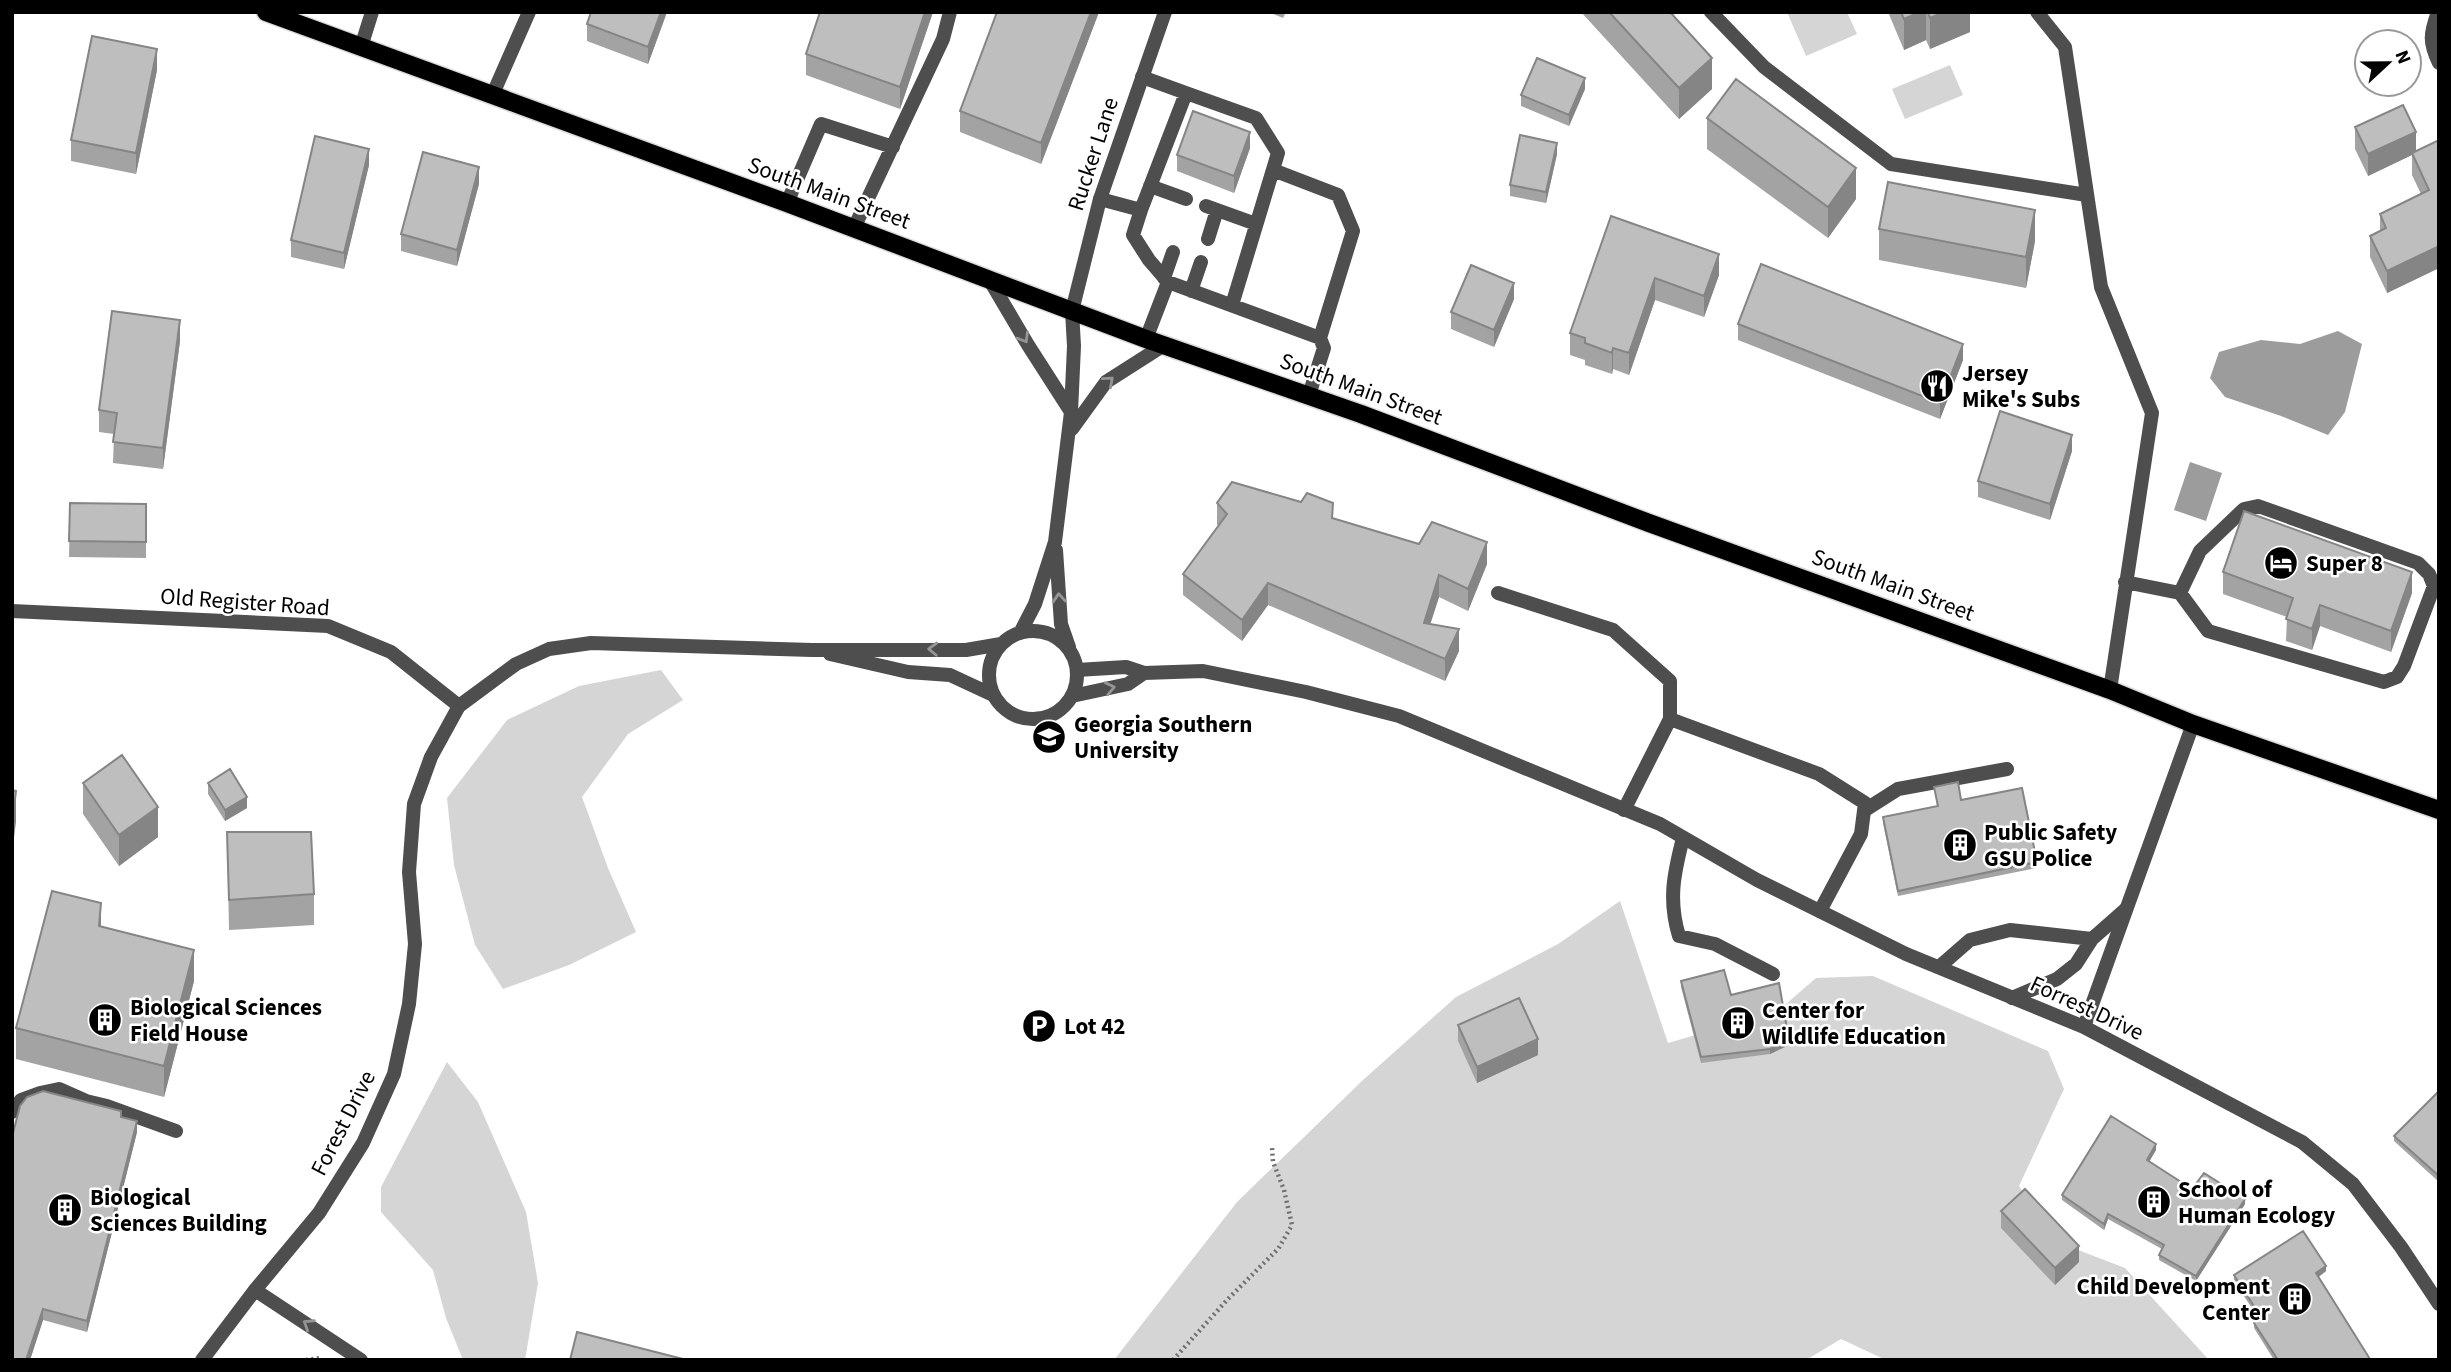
<svg xmlns="http://www.w3.org/2000/svg" width="2451" height="1372" font-family="'Source Sans 3',sans-serif">
  <rect width="100%" height="100%" fill="#fff"/>
  <path fill="#d5d5d5" d="M 1787,12 L 1847,12 L 1857,34 L 1806,56 Z
    M 1950,65 L 1963,95 L 1905,119 L 1892,89 Z
    M 661,670 L 683,700 L 628,734 L 582,797 L 608,868 L 636,932 L 569,965 L 503,989 L 475,945 L 454,865 L 447,798 L 507,720 L 579,686 Z
    M 1620,901 L 1668,1043 L 1778,1011 L 1816,978 L 1873,976 L 2048,1051 L 2064,1089 L 2019,1186 L 2055,1241 L 2125,1268 L 2209,1360 L 1886,1360 L 1841,1339 L 1806,1360 L 1114,1360 L 1237,1202 L 1363,1080 L 1456,997 L 1558,944 Z
    M 447,1062 L 478,1102 L 526,1212 L 538,1283 L 525,1360 L 463,1360 L 446,1318 L 433,1270 L 381,1212 L 381,1187 Z"/>
  <path fill="#9c9c9c" d="M 2338,331 L 2362,344 L 2345,412 L 2328,435 L 2281,416 L 2225,397 L 2210,378 L 2219,352 L 2261,340 L 2300,344 Z
    M 2190,462 L 2222,473 L 2206,521 L 2174,510 Z"/>
  <g fill="none" stroke-linecap="round" stroke-linejoin="round">
    <g stroke="#dbdbdb" stroke-width="21">
      <path id="primary" d="M 266,12 L 787,203 L 1146,339 L 1361,414 L 1649,523 L 2110,690 L 2193,724 L 2439,810"/>
    </g>
    <path stroke="#707070" stroke-width="4.5" stroke-dasharray="2 3.5" stroke-linecap="butt" d="M 306,1360 L 321,1358
      M 1173,1360 L 1227,1300 L 1278,1249 L 1292,1225 L 1284,1190 L 1273,1162 L 1272,1148"/>
    <path stroke="#4e4e4e" stroke-width="14" d="M 1711,12 L 1764,67 L 1891,164 L 2087,195
      M 2037,12 L 2065,47 L 2101,287 L 2152,413 L 2110,690
      M 361,47 L 372,12
      M 1186,93 L 1256,118 L 1278,153 L 1232,305
      M 1273,170 L 1338,195 L 1353,231 L 1320,338
      M 1150,186 L 1186,199
      M 1100,199 L 1141,210 L 1133,235 L 1149,260 L 1168,282 L 1146,339
      M 787,203 L 821,124 L 893,147
      M 1206,206 L 1256,224
      M 1141,210 L 1186,93 L 1142,77
      M 854,228 L 943,39 L 950,12
      M 1208,239 L 1217,210
      M 1164,278 L 1173,252
      M 1168,282 L 1320,338 L 1324,348 L 1309,395
      M 1191,291 L 1201,262
      M 2125,582 L 2180,593 L 2208,631 L 2384,682 L 2397,677 L 2404,666 L 2434,586 L 2429,574 L 2418,563 L 2258,506 L 2244,509 L 2200,551 L 2180,593
      M 1498,593 L 1613,630 L 1670,681 L 1670,719 L 1624,810
      M 1670,719 L 1819,774 L 1865,803 L 1861,834 L 1820,911
      M 1865,810 L 1898,789 L 2007,769
      M 1683,838 C 1674,873 1668,900 1679,936 L 1715,944 L 1773,974
      M 1939,967 L 1970,940 L 2010,930 L 2092,939 L 2126,909
      M 2012,998 L 2057,979 L 2076,964 L 2092,939
      M 12,1112 L 21,1100 L 40,1093 L 59,1089 L 86,1101 L 107,1106 L 176,1131
      M 255,1290 L 361,1360"/>
    <path stroke="#4e4e4e" stroke-width="14" d="M 2438,12 C 2430,34 2429,42 2439,63
      M 492,96 L 529,12
      M 1072,311 L 1100,199 L 1165,12
      M 1077,670 L 1126,667 L 1144,673 L 1203,671 L 1306,692 L 1399,716 L 1660,824 L 1757,880 L 1906,954 L 2084,1027 L 2302,1142 L 2353,1184 L 2401,1247 L 2439,1304
      M 1072,696 L 1128,684 L 1144,673
      M 2084,1027 L 2193,724
      M 202,1360 L 255,1290 L 319,1213 L 363,1143 L 394,1074 L 409,1004 L 415,944 L 409,872 L 414,804 L 431,757 L 459,706"/>
    <path stroke="#4e4e4e" stroke-width="14" d="M 989,279 L 1028,345 L 1071,412
      M 1072,429 L 1106,382 L 1164,345
      M 1056,550 L 1061,624 L 1069,647
      M 12,611 L 328,626 L 391,652 L 459,706 L 516,664 L 549,649 L 591,643 L 812,650 L 966,650 L 1001,644
      M989 675a44 44 0 1 1 88 0a44 44 0 1 1-88 0Z
      M 1020,633 L 1035,604 L 1055,542 L 1071,412 L 1074,346 L 1072,311
      M 830,654 L 908,672 L 950,675 L 993,695"/>
    <use href="#primary" stroke="#000" stroke-width="18"/>
  </g>
  <path fill="#a3a3a3" d="M 667,12 L 648,64 L 587,41 L 587,24 Z
    M 933,12 L 900,109 L 806,75 L 806,54 Z
    M 1099,12 L 1041,164 L 960,132 L 960,111 Z
    M 1268,12 L 1286,12 L 1283,18 Z
    M 1581,12 L 1670,12 L 1712,89 L 1679,119 Z
    M 1888,12 L 1970,12 L 1970,32 L 1930,49 L 1926,40 L 1904,50 Z
    M 157,70 L 136,174 L 71,161 L 71,140 Z
    M 1585,89 L 1569,126 L 1521,106 L 1521,95 Z
    M 1707,118 L 1856,199 L 1828,238 L 1707,149 Z
    M 2355,127 L 2416,151 L 2439,140 L 2439,273 L 2437,269 L 2387,293 L 2370,257 L 2370,236 L 2380,231 L 2380,214 L 2421,194 L 2412,175 L 2412,155 L 2368,176 L 2355,149 Z
    M 1250,148 L 1234,193 L 1177,171 L 1177,155 Z
    M 1557,154 L 1546,203 L 1510,196 L 1510,185 Z
    M 369,165 L 344,269 L 291,257 L 291,240 Z
    M 479,184 L 457,266 L 401,251 L 401,234 Z
    M 1611,216 L 1719,275 L 1704,317 L 1655,300 L 1629,375 L 1613,369 L 1612,374 L 1585,365 L 1585,360 L 1570,355 L 1570,333 Z
    M 1879,229 L 2035,241 L 2026,288 L 1879,260 Z
    M 1514,299 L 1494,347 L 1451,329 L 1451,312 Z
    M 1738,324 L 1963,360 L 1940,419 L 1738,340 Z
    M 180,341 L 163,469 L 113,463 L 114,434 L 99,432 L 99,410 Z
    M 2072,451 L 2050,520 L 1978,497 L 1978,481 Z
    M 70,503 L 146,504 L 146,558 L 69,557 Z
    M 1217,503 L 1333,518 L 1487,564 L 1468,611 L 1439,597 L 1430,624 L 1459,651 L 1445,681 L 1268,605 L 1242,641 L 1183,595 L 1183,574 L 1218,526 L 1217,524 Z
    M 2223,572 L 2412,593 L 2391,652 L 2320,626 L 2312,650 L 2286,641 L 2287,617 L 2223,594 Z
    M 83,783 L 158,837 L 119,866 L 83,814 Z
    M 208,783 L 247,808 L 225,821 L 208,794 Z
    M 1934,787 L 1961,800 L 2037,862 L 2037,868 L 1898,896 L 1883,823 L 1883,817 L 1937,806 Z
    M 227,832 L 314,894 L 314,925 L 229,930 Z
    M 101,927 L 194,981 L 164,1097 L 16,1059 L 16,1028 Z
    M 1681,981 L 1731,995 L 1789,1045 L 1770,1054 L 1701,1063 L 1681,987 Z
    M 1458,1025 L 1538,1055 L 1477,1083 L 1458,1041 Z
    M 2439,1091 L 2439,1182 L 2394,1141 L 2394,1136 Z
    M 121,1117 L 137,1132 L 87,1332 L 43,1320 L 30,1360 L 12,1360 Z
    M 2156,1150 L 2149,1162 L 2192,1189 L 2245,1204 L 2196,1281 L 2159,1260 L 2159,1255 L 2162,1249 L 2108,1219 L 2104,1230 L 2062,1200 L 2062,1195 Z
    M 2001,1211 L 2079,1262 L 2055,1285 L 2001,1228 Z
    M 2326,1271 L 2318,1277 L 2370,1360 L 2274,1360 L 2254,1328 L 2254,1323 L 2259,1319 L 2234,1281 L 2234,1275 Z"/>
  <path fill="#858585" d="M 661,12 L 667,12 L 648,64 L 648,47 Z
    M 925,12 L 933,12 L 900,109 L 900,87 Z
    M 1091,12 L 1099,12 L 1041,164 L 1041,143 Z
    M 1920,12 L 1926,12 L 1926,40 L 1904,50 L 1904,19 Z
    M 1944,12 L 1970,12 L 1970,32 L 1930,49 L 1930,18 Z
    M 157,49 L 157,70 L 136,174 L 136,153 Z
    M 1712,58 L 1712,89 L 1679,119 L 1679,88 Z
    M 1585,78 L 1585,89 L 1569,126 L 1569,115 Z
    M 1250,132 L 1250,148 L 1234,193 L 1234,176 Z
    M 2416,132 L 2416,153 L 2368,176 L 2368,154 Z
    M 1557,143 L 1557,154 L 1546,203 L 1546,192 Z
    M 369,149 L 369,165 L 344,269 L 344,253 Z
    M 479,167 L 479,184 L 457,266 L 457,250 Z
    M 1856,168 L 1856,199 L 1828,238 L 1828,207 Z
    M 2035,210 L 2035,241 L 2026,288 L 2026,257 Z
    M 2437,247 L 2437,269 L 2387,293 L 2387,271 Z
    M 1719,254 L 1719,275 L 1704,317 L 1704,296 Z
    M 1655,278 L 1655,300 L 1629,375 L 1629,353 Z
    M 1514,283 L 1514,299 L 1494,347 L 1494,330 Z
    M 180,320 L 180,341 L 163,469 L 163,448 Z
    M 1963,344 L 1963,360 L 1940,419 L 1940,403 Z
    M 1613,348 L 1613,369 L 1612,374 L 1612,353 Z
    M 2072,435 L 2072,451 L 2050,520 L 2050,504 Z
    M 1487,542 L 1487,564 L 1468,611 L 1468,589 Z
    M 2412,572 L 2412,593 L 2391,652 L 2391,631 Z
    M 1439,575 L 1439,597 L 1424,644 L 1424,623 Z
    M 1268,583 L 1268,605 L 1242,641 L 1242,620 Z
    M 2320,605 L 2320,626 L 2312,650 L 2312,629 Z
    M 1459,629 L 1459,651 L 1445,681 L 1445,659 Z
    M 16,791 L 16,822 L 12,853 L 12,822 Z
    M 247,797 L 247,808 L 225,821 L 225,810 Z
    M 158,807 L 158,837 L 119,866 L 119,835 Z
    M 101,903 L 101,934 L 99,926 Z
    M 194,950 L 194,981 L 164,1097 L 164,1066 Z
    M 1538,1039 L 1538,1055 L 1477,1083 L 1477,1067 Z
    M 1789,1040 L 1789,1045 L 1770,1054 L 1770,1049 Z
    M 137,1121 L 137,1132 L 87,1332 L 87,1321 Z
    M 2156,1144 L 2156,1150 L 2147,1165 L 2147,1160 Z
    M 2245,1199 L 2245,1204 L 2196,1281 L 2196,1276 Z
    M 2108,1214 L 2108,1219 L 2104,1230 L 2104,1224 Z
    M 2079,1246 L 2079,1262 L 2055,1285 L 2055,1268 Z
    M 2326,1266 L 2326,1271 L 2316,1279 L 2316,1273 Z
    M 43,1309 L 43,1320 L 30,1360 L 26,1360 Z"/>
  <path fill="#bebebe" stroke="#858585" stroke-width="2" d="M 591,12 L 661,12 L 648,47 L 587,24 Z
    M 820,12 L 925,12 L 900,87 L 806,54 Z
    M 997,12 L 1091,12 L 1041,143 L 960,111 Z
    M 1609,12 L 1670,12 L 1712,58 L 1679,88 Z
    M 1901,12 L 1920,12 L 1904,19 Z
    M 1928,12 L 1944,12 L 1930,18 Z
    M 92,36 L 157,49 L 136,153 L 71,140 Z
    M 1537,58 L 1585,78 L 1569,115 L 1521,95 Z
    M 1736,79 L 1856,168 L 1828,207 L 1707,118 Z
    M 2403,105 L 2416,132 L 2368,154 L 2355,127 Z
    M 1193,111 L 1250,132 L 1234,176 L 1177,155 Z
    M 1520,135 L 1557,143 L 1546,192 L 1510,185 Z
    M 315,136 L 369,149 L 344,253 L 291,240 Z
    M 2439,140 L 2439,251 L 2437,247 L 2387,271 L 2370,236 L 2386,228 L 2380,214 L 2429,190 L 2412,153 Z
    M 423,152 L 479,167 L 457,250 L 401,234 Z
    M 1888,182 L 2035,210 L 2026,257 L 1879,229 Z
    M 1611,216 L 1719,254 L 1704,296 L 1655,278 L 1629,353 L 1613,348 L 1612,353 L 1585,343 L 1585,338 L 1570,333 Z
    M 1761,264 L 1963,344 L 1940,403 L 1738,324 Z
    M 1471,265 L 1514,283 L 1494,330 L 1451,312 Z
    M 112,311 L 180,320 L 163,448 L 113,442 L 117,413 L 99,410 Z
    M 2000,411 L 2072,435 L 2050,504 L 1978,481 Z
    M 1232,482 L 1301,502 L 1307,493 L 1333,503 L 1332,518 L 1419,544 L 1432,522 L 1487,542 L 1468,589 L 1439,575 L 1424,623 L 1459,629 L 1445,659 L 1268,583 L 1242,620 L 1183,574 L 1227,514 L 1217,503 Z
    M 70,503 L 146,504 L 146,542 L 69,541 Z
    M 2244,511 L 2412,572 L 2391,631 L 2320,605 L 2312,629 L 2286,619 L 2293,598 L 2223,572 Z
    M 122,755 L 158,807 L 119,835 L 83,783 Z
    M 230,769 L 247,797 L 225,810 L 208,783 Z
    M 1958,782 L 1961,800 L 2022,788 L 2037,862 L 1898,891 L 1883,817 L 1938,806 L 1934,787 Z
    M 12,790 L 16,791 L 12,822 Z
    M 227,832 L 311,832 L 314,894 L 229,900 Z
    M 52,891 L 101,903 L 99,926 L 194,950 L 164,1066 L 16,1028 Z
    M 1724,970 L 1731,995 L 1779,983 L 1789,1040 L 1770,1049 L 1701,1057 L 1681,981 Z
    M 1519,998 L 1538,1039 L 1477,1067 L 1458,1025 Z
    M 43,1091 L 121,1111 L 121,1117 L 137,1121 L 87,1321 L 43,1309 L 26,1360 L 12,1360 L 12,1137 L 20,1106 L 27,1097 Z
    M 2439,1091 L 2439,1176 L 2394,1136 Z
    M 2111,1116 L 2156,1144 L 2147,1160 L 2192,1189 L 2204,1173 L 2245,1199 L 2196,1276 L 2159,1255 L 2164,1245 L 2108,1214 L 2104,1224 L 2062,1195 Z
    M 2025,1189 L 2079,1246 L 2055,1268 L 2001,1211 Z
    M 2303,1231 L 2326,1266 L 2316,1273 L 2370,1359 L 2369,1360 L 2278,1360 L 2254,1323 L 2261,1317 L 2234,1275 Z
    M 577,1332 L 687,1360 L 570,1360 Z"/>
  <defs><path id="oneway-chevron" d="M-2-3.5L2.5 0L-2 3.5" fill="none" stroke-width="1.6" stroke-linecap="round" stroke-linejoin="round" transform="scale(1.75)"/></defs>
  <g stroke="#959595">
    <use href="#oneway-chevron" transform="translate(1024 338) rotate(59)"/>
    <use href="#oneway-chevron" transform="translate(1109 381) rotate(-41)"/>
    <use href="#oneway-chevron" transform="translate(1059 598) rotate(-94)"/>
    <use href="#oneway-chevron" transform="translate(933 649) rotate(-178)"/>
    <use href="#oneway-chevron" transform="translate(1110 688) rotate(-12)"/>
    <use href="#oneway-chevron" transform="translate(308 1324) rotate(-147)"/>
  </g>
  <defs>
    <g id="restaurant-disc" transform="scale(1.75)"><circle r="9.5" fill="#000" stroke="#fff"/><path d="M-5-6h1v4h1v-4h1v4h1v-4h1v5L-1.5 .5V6h-2V.5L-5-1ZM5-6V6H3V1.5H1.5Q1.5-4 5-6Z" fill="#fff"/></g>
    <g id="hotel-disc" transform="scale(1.75)"><circle r="9.5" fill="#000" stroke="#fff"/><path d="M-6-4.5h1.5V1H6V5H4.5V3h-9V5H-6ZM-4 0a1.8 1.8 0 1 1 3.6 0ZM.5 0V-2.5h3Q6-2.5 6 0Z" fill="#fff"/></g>
    <g id="university-disc" transform="scale(1.75)"><circle r="9.5" fill="#000" stroke="#fff"/><path d="M0-5L7-2L0 1L-7-2ZM-4 1L0 2.5L4 1V4Q0 6-4 4Z" fill="#fff"/></g>
    <g id="building-disc" transform="scale(1.75)"><circle r="9.5" fill="#000" stroke="#fff"/><path d="M-4-6H4V6H1V3H-1V6H-4ZM-2.5-4.3h1.7v1.8h-1.7ZM.8-4.3h1.7v1.8H.8ZM-2.5-1h1.7V.8h-1.7ZM.8-1h1.7V.8H.8Z" fill="#fff"/></g>
    <g id="parking-disc" transform="scale(1.75)"><circle r="9.5" fill="#000" stroke="#fff"/><path d="M-3.5-5.5H1a3.5 3.5 0 0 1 0 7H-1V5.5H-3.5ZM-1-3.4V-.6H.8a1.4 1.4 0 0 0 0-2.8Z" fill="#fff"/></g>
  </defs>
  <g fill-rule="evenodd">
    <use href="#restaurant-disc" x="1937" y="386"/>
    <use href="#hotel-disc" x="2281" y="563"/>
    <use href="#university-disc" x="1049" y="737"/>
    <use href="#building-disc" x="1960" y="845"/>
    <use href="#building-disc" x="105" y="1020"/>
    <use href="#building-disc" x="1738" y="1023"/>
    <use href="#parking-disc" x="1039" y="1026"/>
    <use href="#building-disc" x="2154" y="1202"/>
    <use href="#building-disc" x="65" y="1210"/>
    <use href="#building-disc" x="2295" y="1299"/>
  </g>
  <g text-anchor="middle" dominant-baseline="central" stroke-width="5" stroke-linejoin="round" paint-order="stroke">
    <g font-size="23" fill="#000" stroke="#fff">
      <text transform="translate(1093 154) rotate(-72)">Rucker Lane</text>
      <text transform="translate(829 193) rotate(20)">South Main Street</text>
      <text transform="translate(1361 389) rotate(20)">South Main Street</text>
      <text transform="translate(1893 585) rotate(20)">South Main Street</text>
      <text transform="translate(245 602) rotate(4)">Old Register Road</text>
      <text transform="translate(2087 1008) rotate(25)">Forrest Drive</text>
      <text transform="translate(343 1123) rotate(-63)">Forest Drive</text>
    </g>
    <g font-size="23" font-weight="bold" fill="#000" stroke="#fff" text-anchor="start">
      <text x="1962" y="373">Jersey<tspan x="1962" dy="26">Mike's Subs</tspan></text>
      <text x="2306" y="563">Super 8</text>
      <text x="1074" y="724">Georgia Southern<tspan x="1074" dy="26">University</tspan></text>
      <text x="1984" y="832">Public Safety<tspan x="1984" dy="26">GSU Police</tspan></text>
      <text x="130" y="1007">Biological Sciences<tspan x="130" dy="26">Field House</tspan></text>
      <text x="1762" y="1010">Center for<tspan x="1762" dy="26">Wildlife Education</tspan></text>
      <text x="1064" y="1026">Lot 42</text>
      <text x="2178" y="1189">School of<tspan x="2178" dy="26">Human Ecology</tspan></text>
      <text x="90" y="1197">Biological<tspan x="90" dy="26">Sciences Building</tspan></text>
      <text x="2270" y="1286" text-anchor="end">Child Development<tspan x="2270" dy="26">Center</tspan></text>
    </g>
  </g>
  <rect width="2451" height="1372" fill="none" stroke="#000000" stroke-width="28"/>
  <g transform="translate(2388 63) rotate(68)"><circle r="33" fill="#ffffff" stroke="#999999" stroke-width="2"/>
  <path d="M0-5L12 26L0 18L-12 26Z" fill="#000000"/>
  <text y="-10" font-size="19" font-weight="bold" text-anchor="middle" fill="#000000">N</text>
  </g>
</svg>
